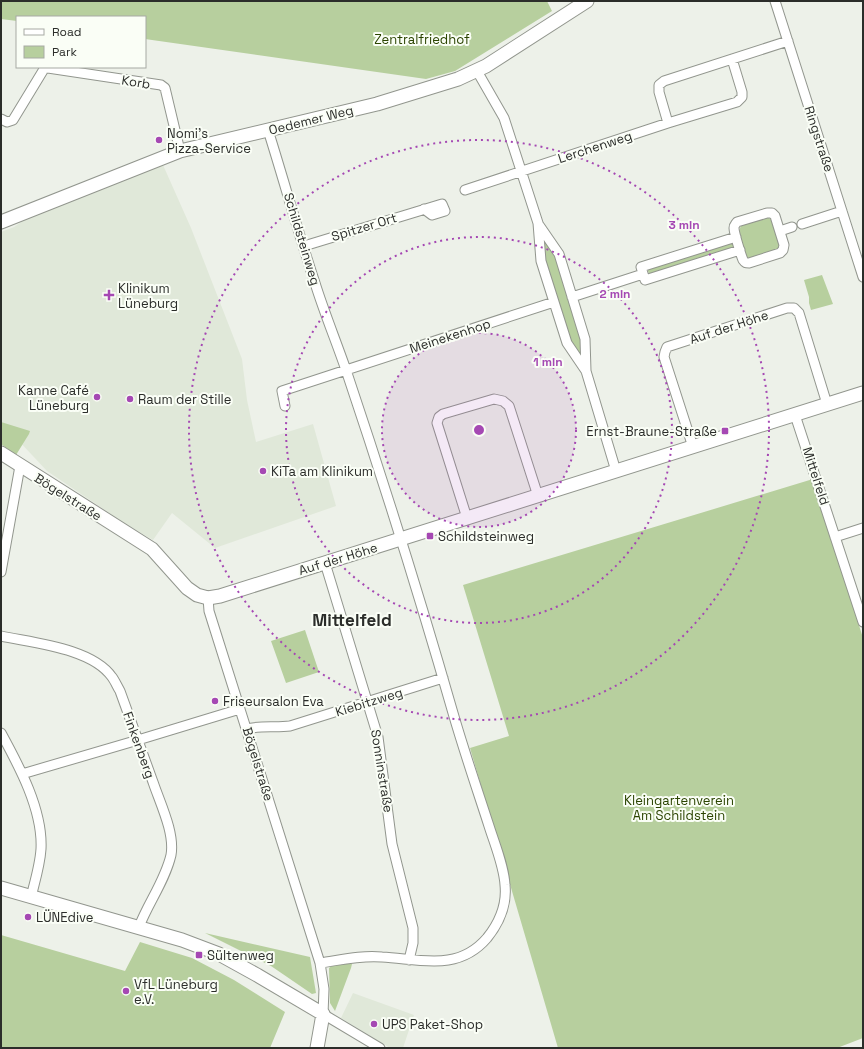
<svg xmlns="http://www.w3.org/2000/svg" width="864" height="1049" font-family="'Space Grotesk',sans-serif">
  <rect width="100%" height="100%" fill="#edf1e9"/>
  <path fill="#e0e8d9" d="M 163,165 L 191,228 L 242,359 L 247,400 L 256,442 L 313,424 L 336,506 L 215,548 L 172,513 L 153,540 L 124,523 L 47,471 L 17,439 L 1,431 L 1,232 L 14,227 L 27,218 L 122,180 Z
    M 353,993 L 414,1015 L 403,1048 L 390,1048 L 341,1018 Z"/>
  <path fill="#b7cf9e" d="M 1,1 L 547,1 L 552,11 L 455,71 L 426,79 L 145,39 L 145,17 L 17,17 L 17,21 L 1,19 Z
    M 768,217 C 776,222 780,240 779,249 L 749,259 C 744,256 743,249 741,243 C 734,219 750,221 768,217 Z
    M 540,231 L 556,255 L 582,339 L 584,364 L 569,341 L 543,261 Z
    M 734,240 L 737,250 L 650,277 L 647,268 Z
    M 822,275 L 833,304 L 811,310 L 809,303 L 809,297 L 804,280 Z
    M 1,422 L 30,431 L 29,434 L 16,455 L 1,444 Z
    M 813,479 L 863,638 L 863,1038 L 837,1048 L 558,1048 L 470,748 L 509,736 L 463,585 Z
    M 305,630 L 319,672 L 286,683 L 271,641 Z
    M 205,933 L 310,957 L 316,993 L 312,994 L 271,966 Z
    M 1,935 L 125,971 L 140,942 L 192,958 L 234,980 L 285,1012 L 270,1048 L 1,1048 Z
    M 349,962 L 352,964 L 351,968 L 335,1011 L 330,1003 L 329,968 L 332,965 Z"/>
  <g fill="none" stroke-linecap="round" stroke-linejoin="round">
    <g stroke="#92968e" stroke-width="11">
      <path id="street" d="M 775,1 L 863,277
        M 477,71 L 504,118 L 538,223 L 541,261 L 567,343 L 586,371
        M 1,119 L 7,122 L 13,120 L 44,69 L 48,68 L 161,85 L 165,88 L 180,151
        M 668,123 L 659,92 L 659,85 L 664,81 L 788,41
        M 268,130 C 284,181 298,232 315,283 C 324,312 336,341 346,370 C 384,483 420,598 453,713 C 464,751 477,789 489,826 C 495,845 504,866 505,885 C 507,904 499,923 487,938 C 458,972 420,959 382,957 C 361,955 341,960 320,963
        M 465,190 L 668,123 L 737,102 L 742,97 L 742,92 L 732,59
        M 767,213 L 772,213 L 775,216 L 784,245 L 783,250 L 780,253 L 749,263 C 746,263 745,263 743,260 C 741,255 734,233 734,228 C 734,225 735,225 737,222 Z
        M 802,224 L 842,211
        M 539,225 L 559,254 L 585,339 L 586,371 L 616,471
        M 780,231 L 792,227
        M 736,237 L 641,267 L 645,280 L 740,250
        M 304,246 L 442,204 L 445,211 L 432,215 L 424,209
        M 572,297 L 643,274
        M 285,406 L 282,391 L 554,302
        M 795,415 L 863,622
        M 693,447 L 664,357 L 665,352 L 667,347 L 787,308 L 794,308 L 799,313 L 827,404
        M 467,518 L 437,423 L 439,417 L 443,414 L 494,399 L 503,401 L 509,406 L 538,496
        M 835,537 L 863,528
        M 325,563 L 378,737 L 392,844 L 413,928 L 413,943 L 409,960
        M 1,572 L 20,466
        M 208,598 L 209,611 L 320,963 L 324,989 L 323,1014 L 380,1048
        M 1,636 C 33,643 92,648 112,677 C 115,681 117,686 120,691 C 131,721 142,751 153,782 C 160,803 175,833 171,855 C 165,881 148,903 139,927
        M 247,729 C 261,725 276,728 290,726 L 443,678
        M 1,733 C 19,766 43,810 41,849 C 40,865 35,881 31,897
        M 22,774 L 138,740 L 240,709"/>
    </g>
    <g stroke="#92968e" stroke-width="15">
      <path id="secondary" d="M 1,222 L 180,151 L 377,104 L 458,79 L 486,66 L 587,1
        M 1,453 L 152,549 L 187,588 L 197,595 L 208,598 L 220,596 L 863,393
        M 1,888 L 182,940 L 219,954 L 257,975 L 323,1014 L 317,1048"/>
    </g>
    <use href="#street" stroke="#fff" stroke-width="9"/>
    <use href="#secondary" stroke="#fff" stroke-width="13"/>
  </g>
  <circle cx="479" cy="430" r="97" fill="#a548b3" fill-opacity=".12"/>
  <g fill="none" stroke="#a548b3" stroke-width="2" stroke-dasharray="2 4">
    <circle cx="479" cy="430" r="97"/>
    <circle cx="479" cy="430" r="193"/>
    <circle cx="479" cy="430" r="290"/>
  </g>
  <g fill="#a548b3" stroke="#fafef6" stroke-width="1.5">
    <circle cx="159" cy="140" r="4"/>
    <path d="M107 289h4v4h4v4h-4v4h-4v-4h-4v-4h4z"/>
    <circle cx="97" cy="397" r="4"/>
    <circle cx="130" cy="399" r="4"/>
    <rect x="721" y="427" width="8" height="8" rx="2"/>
    <circle cx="263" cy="471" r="4"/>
    <rect x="426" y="532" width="8" height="8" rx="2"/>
    <circle cx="215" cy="701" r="4"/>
    <circle cx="28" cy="917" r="4"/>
    <rect x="195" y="951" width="8" height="8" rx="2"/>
    <circle cx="126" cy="991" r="4"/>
    <circle cx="374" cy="1024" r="4"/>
  </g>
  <g text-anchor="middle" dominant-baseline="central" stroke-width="4" stroke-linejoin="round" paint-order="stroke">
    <g font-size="13" fill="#2b4400" stroke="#fafef6">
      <text x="422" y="39">Zentralfriedhof</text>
      <text x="679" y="800">Kleingartenverein<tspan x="679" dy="15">Am Schildstein</tspan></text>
    </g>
    <g font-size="13" fill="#2b2d2a" stroke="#fafef6">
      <text transform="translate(136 82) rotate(9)">Korb</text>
      <text transform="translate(311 120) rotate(-14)">Oedemer Weg</text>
      <text transform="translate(819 139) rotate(72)">Ringstraße</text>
      <text transform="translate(595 147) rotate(-18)">Lerchenweg</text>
      <text transform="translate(364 227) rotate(-17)">Spitzer Ort</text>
      <text transform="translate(302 239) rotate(73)">Schildsteinweg</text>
      <text transform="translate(729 327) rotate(-18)">Auf der Höhe</text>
      <text transform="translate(450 336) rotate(-18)">Meinekenhop</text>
      <text transform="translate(816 476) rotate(72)">Mittelfeld</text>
      <text transform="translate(68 497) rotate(32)">Bögelstraße</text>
      <text transform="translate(338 559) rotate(-17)">Auf der Höhe</text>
      <text transform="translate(369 702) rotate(-17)">Kiebitzweg</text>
      <text transform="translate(139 745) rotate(70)">Finkenberg</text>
      <text transform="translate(258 764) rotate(73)">Bögelstraße</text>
      <text transform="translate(382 771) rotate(81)">Sonninstraße</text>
    </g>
    <g font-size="13" fill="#2b2d2a" stroke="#fafef6" text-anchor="start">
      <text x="167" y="133">Nomi's<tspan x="167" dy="15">Pizza-Service</tspan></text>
      <text x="118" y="288">Klinikum<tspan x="118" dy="15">Lüneburg</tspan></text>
      <text x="89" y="390" text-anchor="end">Kanne Café<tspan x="89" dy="15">Lüneburg</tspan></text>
      <text x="138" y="399">Raum der Stille</text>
      <text x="717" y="431" text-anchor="end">Ernst-Braune-Straße</text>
      <text x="271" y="471">KiTa am Klinikum</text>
      <text x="438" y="536">Schildsteinweg</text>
      <text x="223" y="701">Friseursalon Eva</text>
      <text x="36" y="917">LÜNEdive</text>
      <text x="207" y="955">Sültenweg</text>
      <text x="134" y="984">VfL Lüneburg<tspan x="134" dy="15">e.V.</tspan></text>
      <text x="382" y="1024">UPS Paket-Shop</text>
    </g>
    <g font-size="17" font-weight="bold" fill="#2b2d2a" stroke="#fafef6">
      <text x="352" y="620">Mittelfeld</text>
    </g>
  </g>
  <circle cx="479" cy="430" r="6" fill="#a548b3" stroke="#fafef6" stroke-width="2"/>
  <g font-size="12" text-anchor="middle" font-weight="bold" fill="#a548b3" stroke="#fafef6" stroke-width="4" stroke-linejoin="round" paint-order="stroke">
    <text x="684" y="229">3 min</text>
    <text x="615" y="298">2 min</text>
    <text x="548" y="366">1 min</text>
  </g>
  <rect width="864" height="1049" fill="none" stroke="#2b2d2a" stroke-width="4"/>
  <rect x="16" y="16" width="130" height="52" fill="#fafef6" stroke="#a7aaa4"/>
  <rect x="24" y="29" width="20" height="6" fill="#ffffff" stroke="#a7aaa4"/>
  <text x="52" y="36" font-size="12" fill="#2b2d2a">Road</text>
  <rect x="24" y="46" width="20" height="12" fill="#b7cf9e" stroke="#a7aaa4"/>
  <text x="52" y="56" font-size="12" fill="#2b2d2a">Park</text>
</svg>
